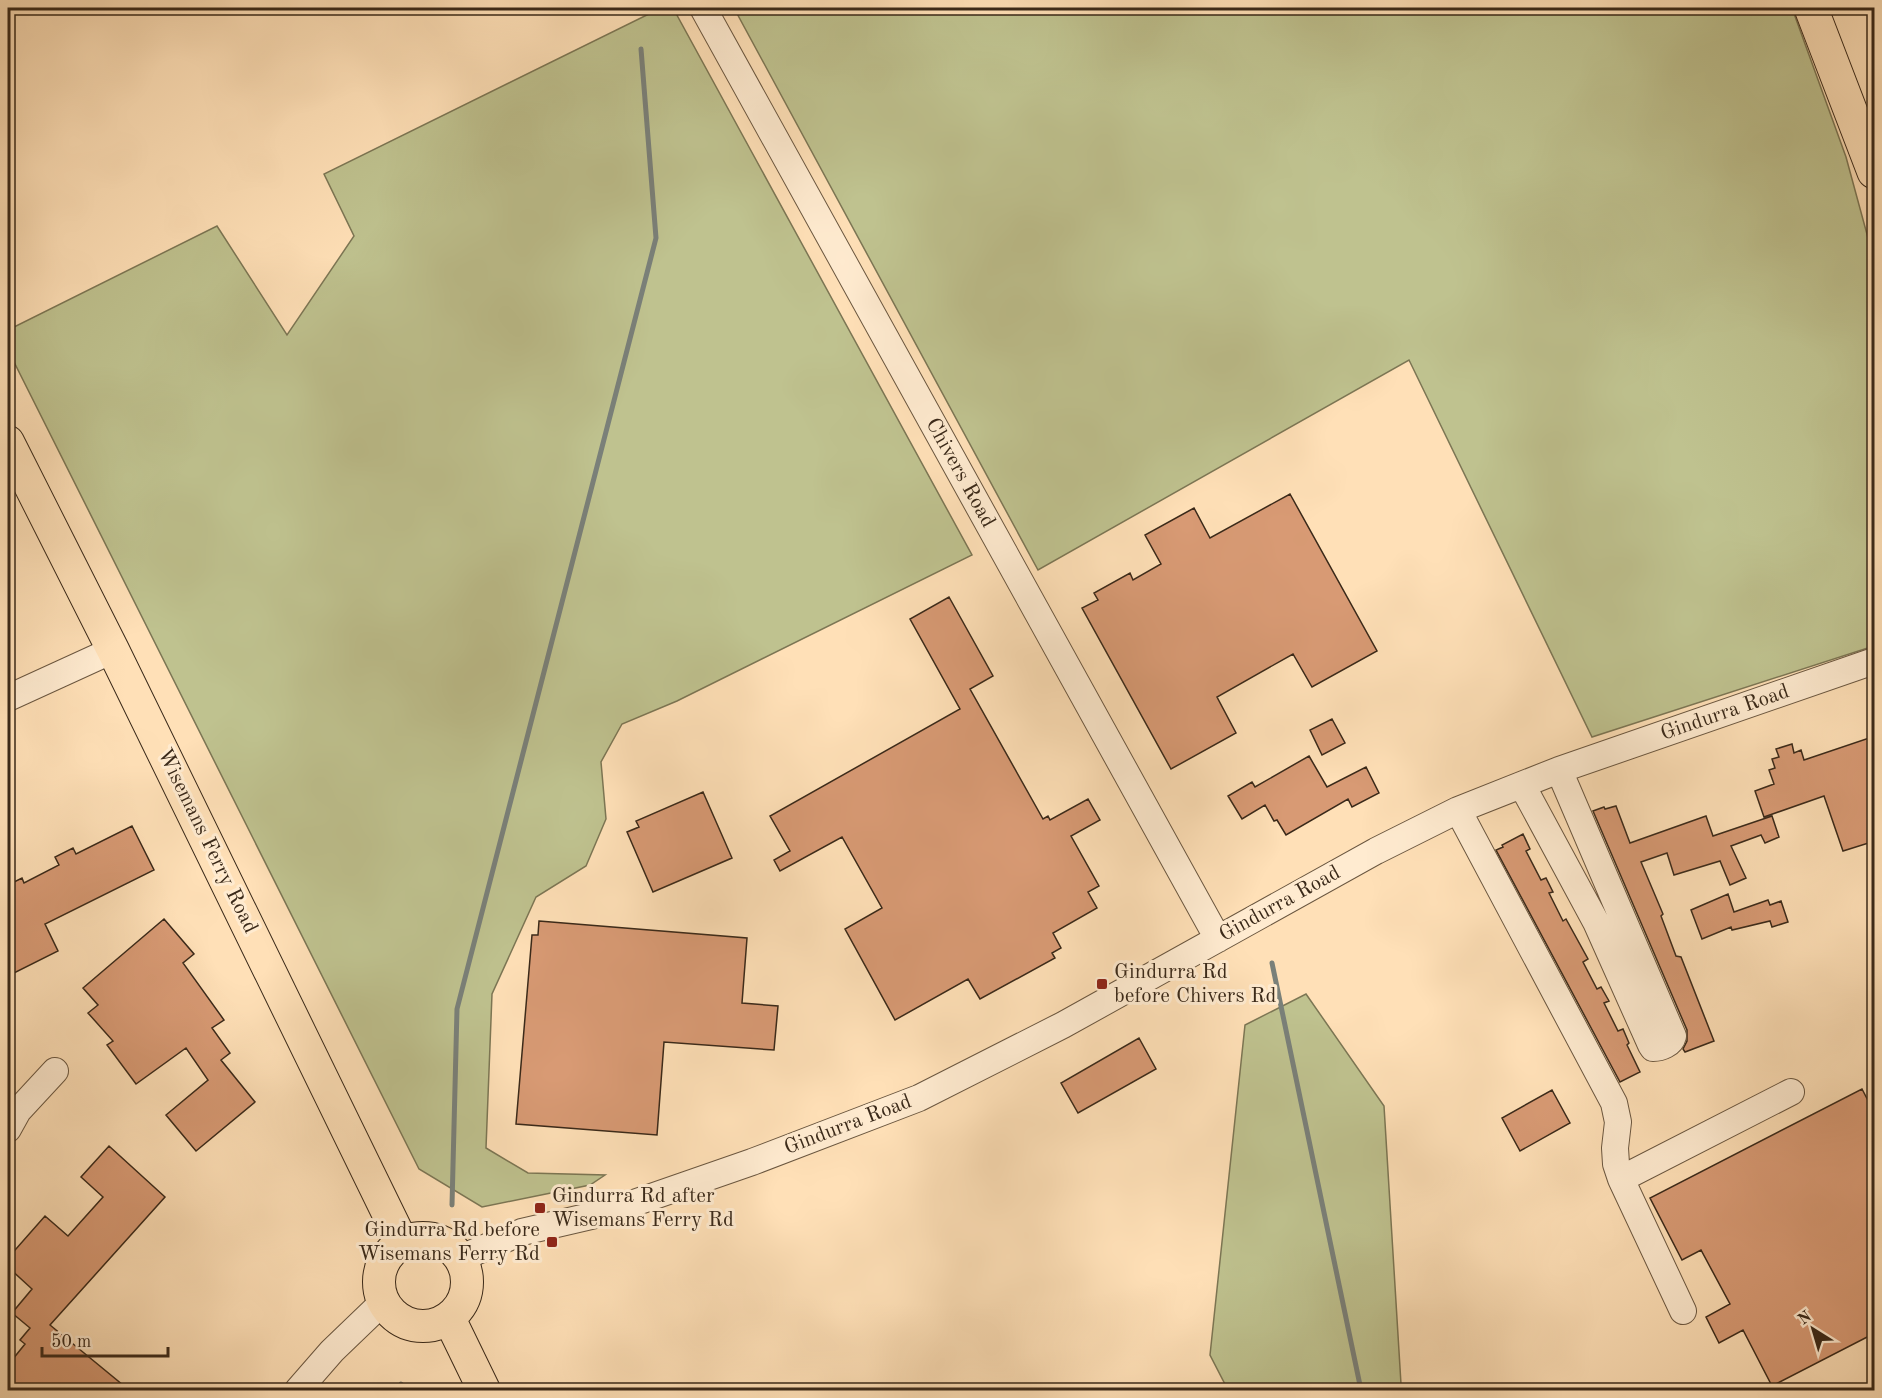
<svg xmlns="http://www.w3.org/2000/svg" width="1882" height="1398" font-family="'Old Standard TT',serif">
  <rect width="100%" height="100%" fill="#ffe0b7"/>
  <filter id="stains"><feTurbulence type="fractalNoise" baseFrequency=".00333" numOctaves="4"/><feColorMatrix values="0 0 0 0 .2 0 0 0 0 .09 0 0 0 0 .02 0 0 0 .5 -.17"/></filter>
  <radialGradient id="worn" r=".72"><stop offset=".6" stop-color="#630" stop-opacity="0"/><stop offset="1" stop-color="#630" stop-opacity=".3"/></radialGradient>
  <path fill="#bfc28f" stroke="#7c7654" stroke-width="1.5" d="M 661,8 L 673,8 L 972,555 L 677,701 L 622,724 L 601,762 L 606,819 L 586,866 L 536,897 L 492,994 L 486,1148 L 528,1173 L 605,1175 L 590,1185 L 482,1207 L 419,1169 L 8,350 L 8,330 L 217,226 L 287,335 L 354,236 L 324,174 Z
    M 734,8 L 1792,8 L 1846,157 L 1874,260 L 1874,646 L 1592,737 L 1409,360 L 1038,570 Z
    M 1306,994 L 1384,1106 L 1401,1384 L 1406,1390 L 1228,1390 L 1210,1355 L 1245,1025 Z"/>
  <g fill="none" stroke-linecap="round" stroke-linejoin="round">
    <path stroke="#7a8079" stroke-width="5" d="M 1272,963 L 1361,1390
      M 452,1205 L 457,1009 L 656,238 L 641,49
      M 399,1390 L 401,1384"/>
  </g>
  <path fill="#d89a74" stroke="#3a2919" stroke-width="1.5" d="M 1290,494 L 1377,651 L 1312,687 L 1293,654 L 1217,697 L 1236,733 L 1171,769 L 1082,608 L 1098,600 L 1094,593 L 1130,573 L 1133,580 L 1161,564 L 1145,535 L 1194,508 L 1210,538 Z
    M 949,597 L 993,676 L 970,689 L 1043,819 L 1048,816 L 1050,820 L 1088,799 L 1100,820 L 1071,836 L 1099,886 L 1088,892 L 1097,908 L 1053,933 L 1061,948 L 1052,953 L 1055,958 L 980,999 L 968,979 L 895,1020 L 845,929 L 882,908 L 842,837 L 780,871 L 774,860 L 790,851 L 770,816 L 960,709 L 910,619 Z
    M 1332,719 L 1345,743 L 1322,755 L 1310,730 Z
    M 1875,736 L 1875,841 L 1843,851 L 1824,796 L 1764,817 L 1755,791 L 1774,784 L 1769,770 L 1775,768 L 1772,759 L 1779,757 L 1776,749 L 1792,744 L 1794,753 L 1801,750 L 1804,760 Z
    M 1309,756 L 1327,787 L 1366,767 L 1379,793 L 1352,807 L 1348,799 L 1286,835 L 1277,820 L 1274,821 L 1265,805 L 1242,819 L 1228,796 L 1252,782 L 1255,787 Z
    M 703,792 L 732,858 L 653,892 L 627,832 L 639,827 L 636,821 Z
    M 1616,806 L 1630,843 L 1706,816 L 1713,836 L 1772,816 L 1779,837 L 1765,843 L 1761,835 L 1731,846 L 1746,878 L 1730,885 L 1720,861 L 1674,875 L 1667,853 L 1641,862 L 1663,914 L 1661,916 L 1676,956 L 1681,957 L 1714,1041 L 1685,1052 L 1683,1049 L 1687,1041 L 1687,1030 L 1593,811 L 1604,807 L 1605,809 Z
    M 132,826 L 154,870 L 45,924 L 58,951 L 12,974 L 8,965 L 8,885 L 22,878 L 24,883 L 59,865 L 55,857 L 73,848 L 76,854 Z
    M 1523,834 L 1530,849 L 1526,851 L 1541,880 L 1546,878 L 1553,892 L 1549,893 L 1563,921 L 1566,919 L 1588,959 L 1583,962 L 1597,989 L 1601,987 L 1609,1001 L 1604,1003 L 1618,1031 L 1623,1029 L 1629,1043 L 1627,1045 L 1640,1072 L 1620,1082 L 1496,850 L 1503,847 L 1502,845 Z
    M 1728,894 L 1734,912 L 1768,900 L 1770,905 L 1781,901 L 1788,922 L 1772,927 L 1770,921 L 1732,930 L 1731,927 L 1702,939 L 1691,910 Z
    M 164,919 L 194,954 L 183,963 L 224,1020 L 212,1028 L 230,1053 L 221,1060 L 255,1102 L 196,1151 L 166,1115 L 208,1080 L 186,1048 L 136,1084 L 107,1045 L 113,1041 L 88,1013 L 98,1005 L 83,988 Z
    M 539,921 L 747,938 L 742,1003 L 778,1006 L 774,1050 L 664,1042 L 657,1135 L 516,1124 L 532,935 L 538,935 Z
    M 1139,1038 L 1156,1069 L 1078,1113 L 1061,1083 Z
    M 1862,1089 L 1875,1114 L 1875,1333 L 1772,1386 L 1743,1330 L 1719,1343 L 1706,1317 L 1730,1304 L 1701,1250 L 1682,1260 L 1650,1198 Z
    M 1552,1090 L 1570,1123 L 1520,1151 L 1502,1118 Z
    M 109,1146 L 165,1197 L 50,1325 L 129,1390 L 8,1390 L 8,1365 L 25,1344 L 20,1340 L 30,1328 L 12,1313 L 32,1289 L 8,1267 L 8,1258 L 45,1216 L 68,1236 L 103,1197 L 81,1177 Z"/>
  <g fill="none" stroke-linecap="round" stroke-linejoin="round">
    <g stroke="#6b5740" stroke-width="28">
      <path id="minor" d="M 703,8 L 1218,939
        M 8,698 L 113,650
        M 1522,785 L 1596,922 L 1651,1045 L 1653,1048 C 1661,1048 1671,1044 1673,1036 L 1559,770
        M 1458,810 L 1614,1103 L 1618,1122 L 1615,1148 L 1616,1164 L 1621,1179 L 1791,1092
        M 8,1129 L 18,1111 L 55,1071
        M 1621,1179 L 1683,1311
        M 461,1258 L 522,1232 L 608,1212 L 752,1162 L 919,1098 L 1063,1025 L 1376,851 L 1458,810 L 1559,770 L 1874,661
        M 298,1390 L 332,1351 L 383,1302"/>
    </g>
    <g stroke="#3a2919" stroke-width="34">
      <path id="major" d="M 8,442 L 113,650 L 402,1242
        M379 1282a44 44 0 1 1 88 0a44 44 0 1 1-88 0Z
        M 449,1318 L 484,1390"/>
    </g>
    <g stroke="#3a2919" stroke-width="35">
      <path id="highway" d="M 1811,8 L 1874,172"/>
    </g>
    <use href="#minor" stroke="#ffebd0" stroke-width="26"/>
    <use href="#major" stroke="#ffe0b7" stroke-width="32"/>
    <use href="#highway" stroke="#ffe0b7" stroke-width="33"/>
  </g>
  <g fill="#8f2418" stroke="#ffebd0" stroke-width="2">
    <rect x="1096" y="978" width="12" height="12" rx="3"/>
    <rect x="534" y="1202" width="12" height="12" rx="3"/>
    <rect x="546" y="1236" width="12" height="12" rx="3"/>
  </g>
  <g text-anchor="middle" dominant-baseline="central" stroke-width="6" stroke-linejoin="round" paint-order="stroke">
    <g font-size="21" fill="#3a2919" stroke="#ffebd0">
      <text transform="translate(960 473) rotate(61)">Chivers Road</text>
      <text transform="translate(1725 713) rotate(-19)">Gindurra Road</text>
      <text transform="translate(207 841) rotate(64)">Wisemans Ferry Road</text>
      <text transform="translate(1280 904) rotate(-29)">Gindurra Road</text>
      <text transform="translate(848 1125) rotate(-21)">Gindurra Road</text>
    </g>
    <g font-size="21" fill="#3a2919" stroke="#ffebd0" text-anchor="start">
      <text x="1114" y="972">Gindurra Rd<tspan x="1114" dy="24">before Chivers Rd</tspan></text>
      <text x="552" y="1196">Gindurra Rd after<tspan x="552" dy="24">Wisemans Ferry Rd</tspan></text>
      <text x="540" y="1230" text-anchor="end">Gindurra Rd before<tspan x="540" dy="24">Wisemans Ferry Rd</tspan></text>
    </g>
  </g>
  <rect width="1882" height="1398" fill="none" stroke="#ffe0b7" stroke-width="30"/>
  <rect x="9" y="9" width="1864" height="1380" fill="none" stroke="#3a2919" stroke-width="3"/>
  <rect x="15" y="15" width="1852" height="1368" fill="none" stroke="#3a2919" stroke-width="1.5"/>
  <g transform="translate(1813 1329) rotate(323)" stroke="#ffebd0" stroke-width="4.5" paint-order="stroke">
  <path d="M0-4.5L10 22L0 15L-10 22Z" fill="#3a2919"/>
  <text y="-9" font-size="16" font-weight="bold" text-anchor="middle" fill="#3a2919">N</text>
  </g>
  <path d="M42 1347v9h126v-9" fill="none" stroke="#3a2919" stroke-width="3"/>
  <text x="51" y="1347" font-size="18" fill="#3a2919" stroke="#ffebd0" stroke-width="4.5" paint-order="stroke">50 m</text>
  <rect width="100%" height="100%" filter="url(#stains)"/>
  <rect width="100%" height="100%" fill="url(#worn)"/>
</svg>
